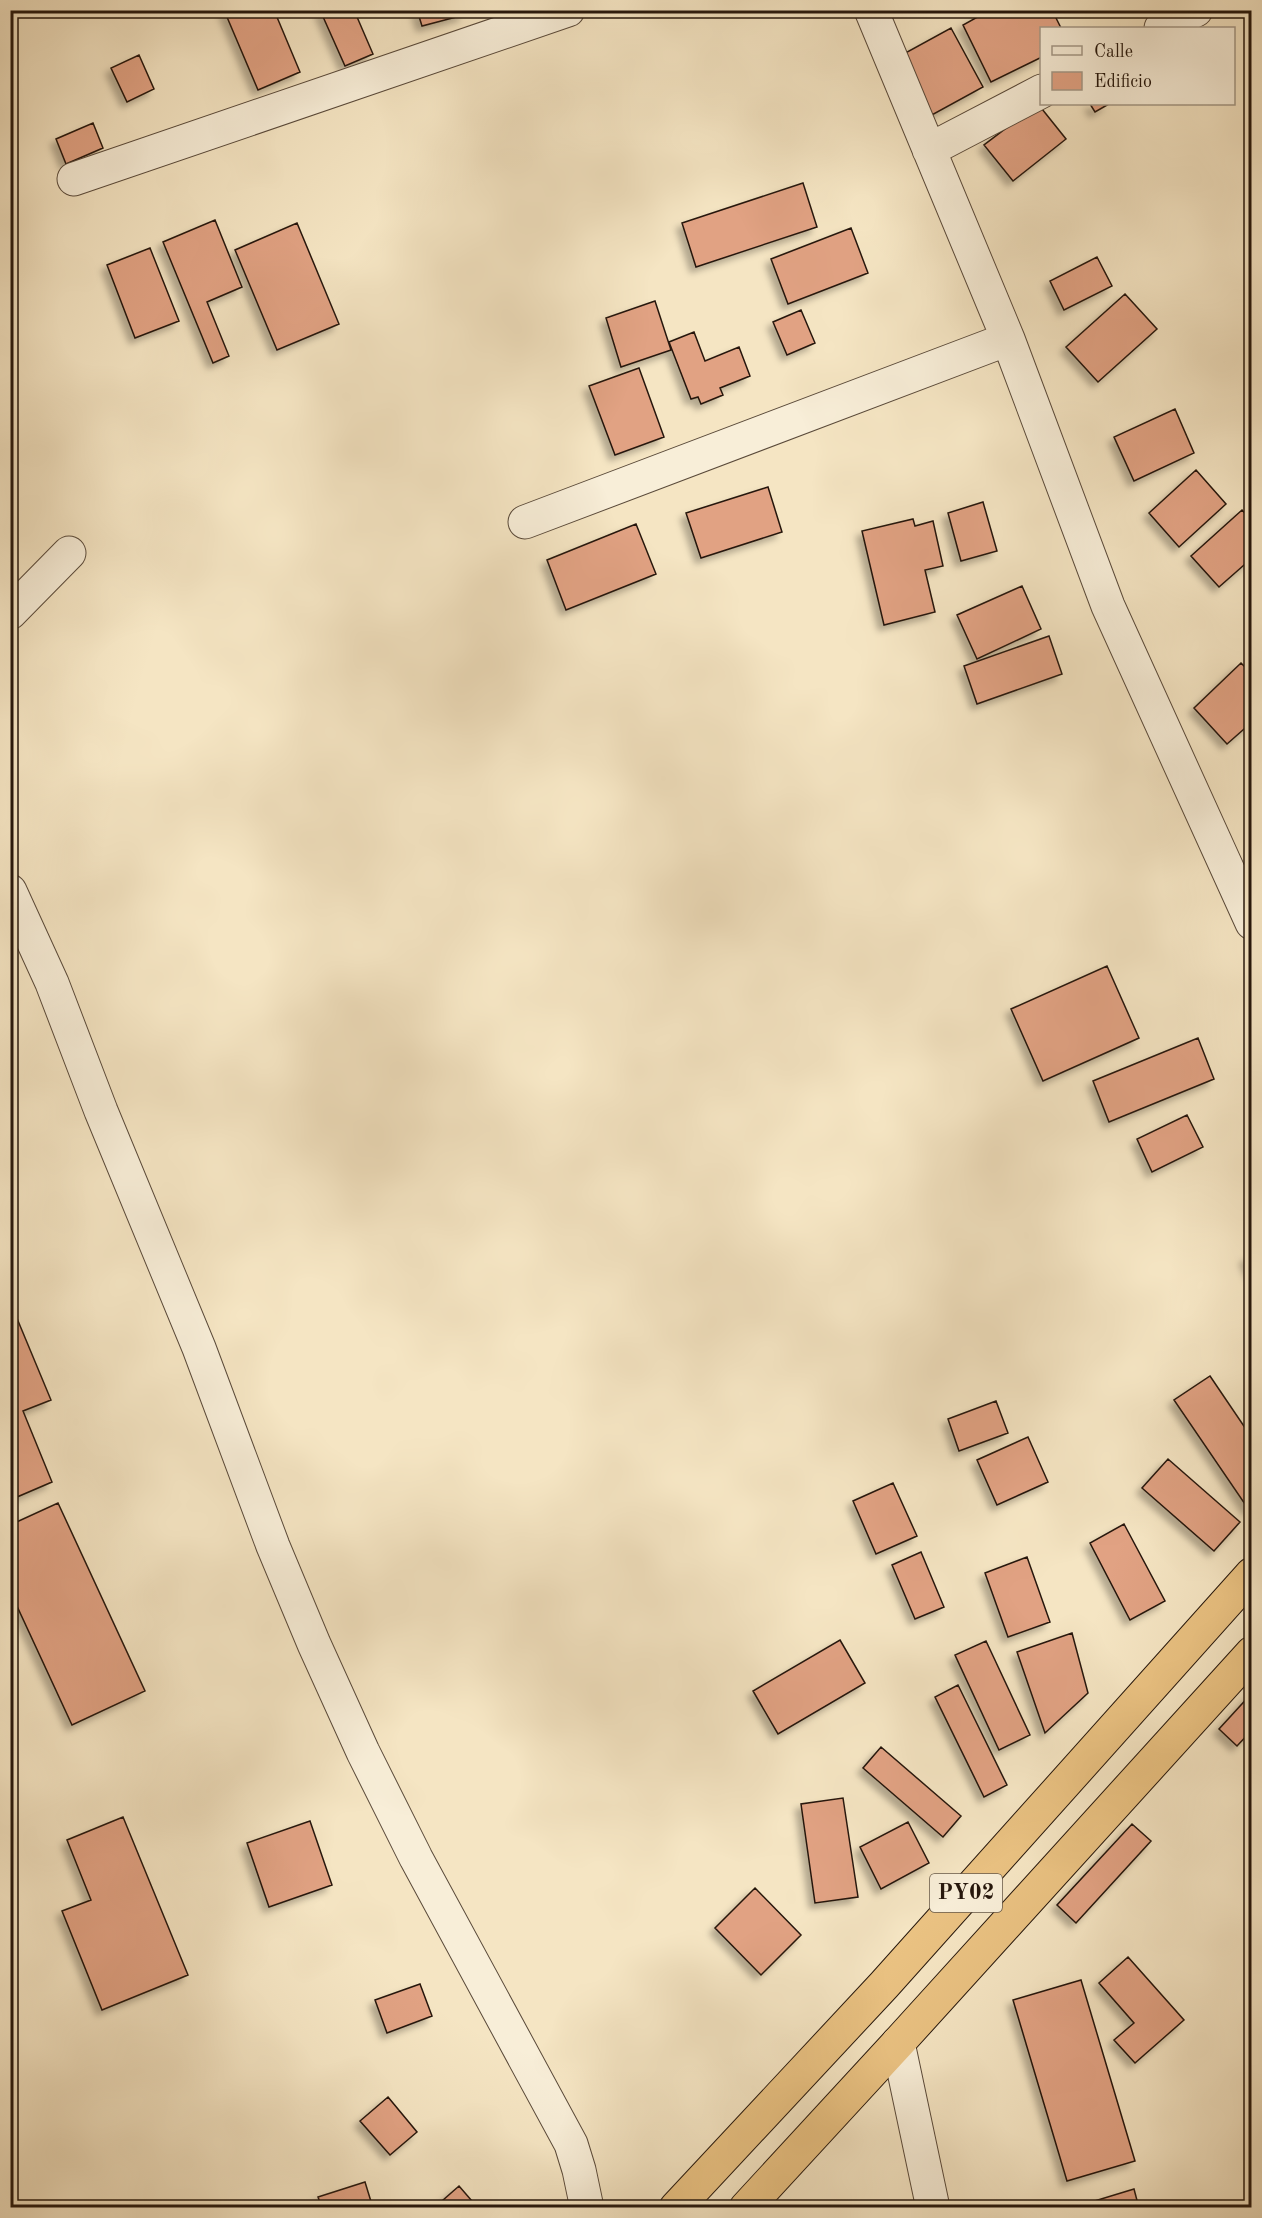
<svg xmlns="http://www.w3.org/2000/svg" width="1262" height="2218" font-family="'Old Standard TT',serif">
  <defs>
    <filter id="shadow"><feDropShadow dx="-5.5" dy="5.5" stdDeviation="3" flood-color="#0004"/></filter>
  </defs>
  <rect width="100%" height="100%" fill="#f5e5c3"/>
  <filter id="stains"><feTurbulence type="fractalNoise" baseFrequency=".00333" numOctaves="4"/><feColorMatrix values="0 0 0 0 .2 0 0 0 0 .09 0 0 0 0 .02 0 0 0 .5 -.17"/></filter>
  <radialGradient id="worn" r=".72"><stop offset=".6" stop-color="#630" stop-opacity="0"/><stop offset="1" stop-color="#630" stop-opacity=".3"/></radialGradient>
  <path fill="#e1a283" stroke="#26170c" stroke-width="1.5" filter="url(#shadow)" d="M 224,10 L 274,10 L 300,72 L 258,90 Z
    M 320,10 L 354,10 L 373,54 L 345,66 Z
    M 417,10 L 463,10 L 464,15 L 422,26 Z
    M 990,10 L 1052,10 L 1061,28 L 1042,28 L 1042,57 L 991,82 L 963,25 Z
    M 951,28 L 983,87 L 930,116 L 898,57 Z
    M 139,55 L 154,89 L 127,102 L 111,68 Z
    M 1038,104 L 1066,139 L 1013,181 L 984,145 Z
    M 1090,104 L 1109,104 L 1095,112 Z
    M 93,123 L 103,148 L 66,164 L 56,139 Z
    M 803,183 L 817,227 L 696,267 L 682,223 Z
    M 215,220 L 242,287 L 207,302 L 229,356 L 213,363 L 163,242 Z
    M 297,223 L 339,324 L 277,350 L 235,250 Z
    M 851,228 L 868,273 L 788,304 L 771,259 Z
    M 150,248 L 179,321 L 135,338 L 107,265 Z
    M 1097,257 L 1112,286 L 1064,310 L 1050,281 Z
    M 1125,294 L 1157,329 L 1098,382 L 1066,347 Z
    M 655,301 L 671,350 L 621,367 L 606,318 Z
    M 801,310 L 815,343 L 787,355 L 773,322 Z
    M 694,332 L 705,361 L 739,347 L 750,376 L 720,388 L 723,395 L 701,404 L 698,397 L 691,399 L 669,342 Z
    M 639,368 L 664,437 L 615,455 L 589,386 Z
    M 1175,409 L 1194,453 L 1134,481 L 1114,437 Z
    M 1196,470 L 1226,504 L 1179,547 L 1149,513 Z
    M 768,487 L 782,532 L 701,558 L 686,513 Z
    M 983,502 L 997,551 L 961,561 L 948,513 Z
    M 1242,510 L 1252,521 L 1252,558 L 1219,587 L 1191,556 Z
    M 913,519 L 915,526 L 933,521 L 943,566 L 925,570 L 935,612 L 884,625 L 862,531 Z
    M 636,524 L 656,574 L 566,610 L 547,560 Z
    M 1022,586 L 1041,629 L 977,659 L 957,615 Z
    M 1049,636 L 1062,674 L 977,704 L 964,666 Z
    M 1241,663 L 1252,674 L 1252,722 L 1227,744 L 1194,708 Z
    M 1107,966 L 1139,1038 L 1043,1081 L 1011,1009 Z
    M 1198,1038 L 1214,1079 L 1109,1122 L 1093,1081 Z
    M 1187,1115 L 1203,1147 L 1152,1172 L 1137,1139 Z
    M 1252,1255 L 1252,1275 L 1245,1258 Z
    M 16,1316 L 51,1400 L 23,1411 L 52,1482 L 10,1500 L 10,1318 Z
    M 1210,1376 L 1252,1438 L 1252,1508 L 1249,1510 L 1174,1400 Z
    M 996,1401 L 1008,1433 L 959,1451 L 948,1419 Z
    M 1028,1437 L 1048,1482 L 997,1505 L 977,1460 Z
    M 1168,1459 L 1240,1522 L 1214,1551 L 1142,1488 Z
    M 893,1483 L 917,1536 L 876,1554 L 853,1501 Z
    M 58,1503 L 145,1691 L 72,1725 L 10,1591 L 10,1525 Z
    M 1124,1524 L 1165,1601 L 1130,1620 L 1090,1543 Z
    M 921,1552 L 944,1607 L 915,1619 L 892,1565 Z
    M 1027,1557 L 1050,1622 L 1008,1637 L 985,1573 Z
    M 1072,1633 L 1088,1693 L 1045,1733 L 1017,1652 Z
    M 840,1640 L 865,1683 L 778,1734 L 753,1691 Z
    M 986,1641 L 1030,1735 L 999,1750 L 955,1655 Z
    M 958,1685 L 1007,1785 L 984,1797 L 935,1697 Z
    M 1252,1693 L 1252,1730 L 1237,1746 L 1219,1729 Z
    M 881,1747 L 961,1816 L 943,1837 L 863,1768 Z
    M 843,1798 L 858,1897 L 815,1903 L 801,1804 Z
    M 123,1817 L 188,1975 L 102,2010 L 62,1911 L 91,1900 L 67,1840 Z
    M 310,1821 L 332,1885 L 269,1907 L 247,1843 Z
    M 908,1822 L 929,1863 L 881,1889 L 860,1847 Z
    M 1132,1824 L 1151,1841 L 1076,1923 L 1057,1905 Z
    M 755,1888 L 801,1935 L 761,1975 L 715,1928 Z
    M 1128,1957 L 1184,2020 L 1135,2063 L 1114,2040 L 1134,2023 L 1099,1983 Z
    M 1081,1980 L 1135,2161 L 1067,2181 L 1013,2000 Z
    M 420,1984 L 432,2016 L 387,2033 L 375,2000 Z
    M 388,2097 L 417,2132 L 390,2155 L 360,2121 Z
    M 365,2182 L 373,2208 L 322,2208 L 318,2197 Z
    M 459,2186 L 478,2208 L 434,2208 Z
    M 1134,2189 L 1139,2208 L 1078,2208 L 1078,2206 Z"/>
  <g fill="none" stroke-linecap="round" stroke-linejoin="round">
    <g stroke="#5a4a3a" stroke-width="35">
      <path id="minor" d="M 871,10 L 1008,339 L 1108,606 L 1252,923
        M 1161,28 L 1196,10
        M 929,150 L 1042,91
        M 74,179 L 568,10
        M 525,522 L 1008,339
        M 10,613 L 69,553
        M 10,891 L 52,983 L 101,1111 L 199,1348 L 273,1546 L 314,1644 L 363,1752 L 416,1858 L 571,2144 L 579,2170 L 587,2208
        M 898,2043 L 933,2208"/>
    </g>
    <g stroke="#26170c" stroke-width="35">
      <path id="highway" d="M 676,2208 L 884,1985 L 1252,1574
        M 746,2208 L 898,2043 L 1252,1653"/>
    </g>
    <use href="#minor" stroke="#f8eed8" stroke-width="33"/>
    <use href="#highway" stroke="#eac282" stroke-width="33"/>
  </g>
  <g text-anchor="middle" dominant-baseline="central" stroke-width="5" stroke-linejoin="round" paint-order="stroke">
    <rect fill="#f8eed8" stroke="#655849" stroke-width="1.5" x="930" y="1874" width="72" height="38" rx="4.5"/>
    <g font-size="22" font-weight="bold" fill="#26170c">
      <text x="966" y="1893">PY02</text>
    </g>
  </g>
  <rect width="1262" height="2218" fill="none" stroke="#f5e5c3" stroke-width="36"/>
  <rect x="12" y="12" width="1238" height="2194" fill="none" stroke="#26170c" stroke-width="3"/>
  <rect x="18" y="18" width="1226" height="2182" fill="none" stroke="#26170c" stroke-width="1.5"/>
  <rect x="1040" y="27" width="195" height="78" fill="#f8eed8" stroke="#a49886" stroke-width="1.5"/>
  <rect x="1052" y="46" width="30" height="9" fill="#f8eed8" stroke="#a49886" stroke-width="1.5"/>
  <text x="1094" y="57" font-size="18" fill="#26170c">Calle</text>
  <rect x="1052" y="72" width="30" height="18" fill="#e1a283" stroke="#a49886" stroke-width="1.5"/>
  <text x="1094" y="87" font-size="18" fill="#26170c">Edificio</text>
  <rect width="100%" height="100%" filter="url(#stains)"/>
  <rect width="100%" height="100%" fill="url(#worn)"/>
</svg>
